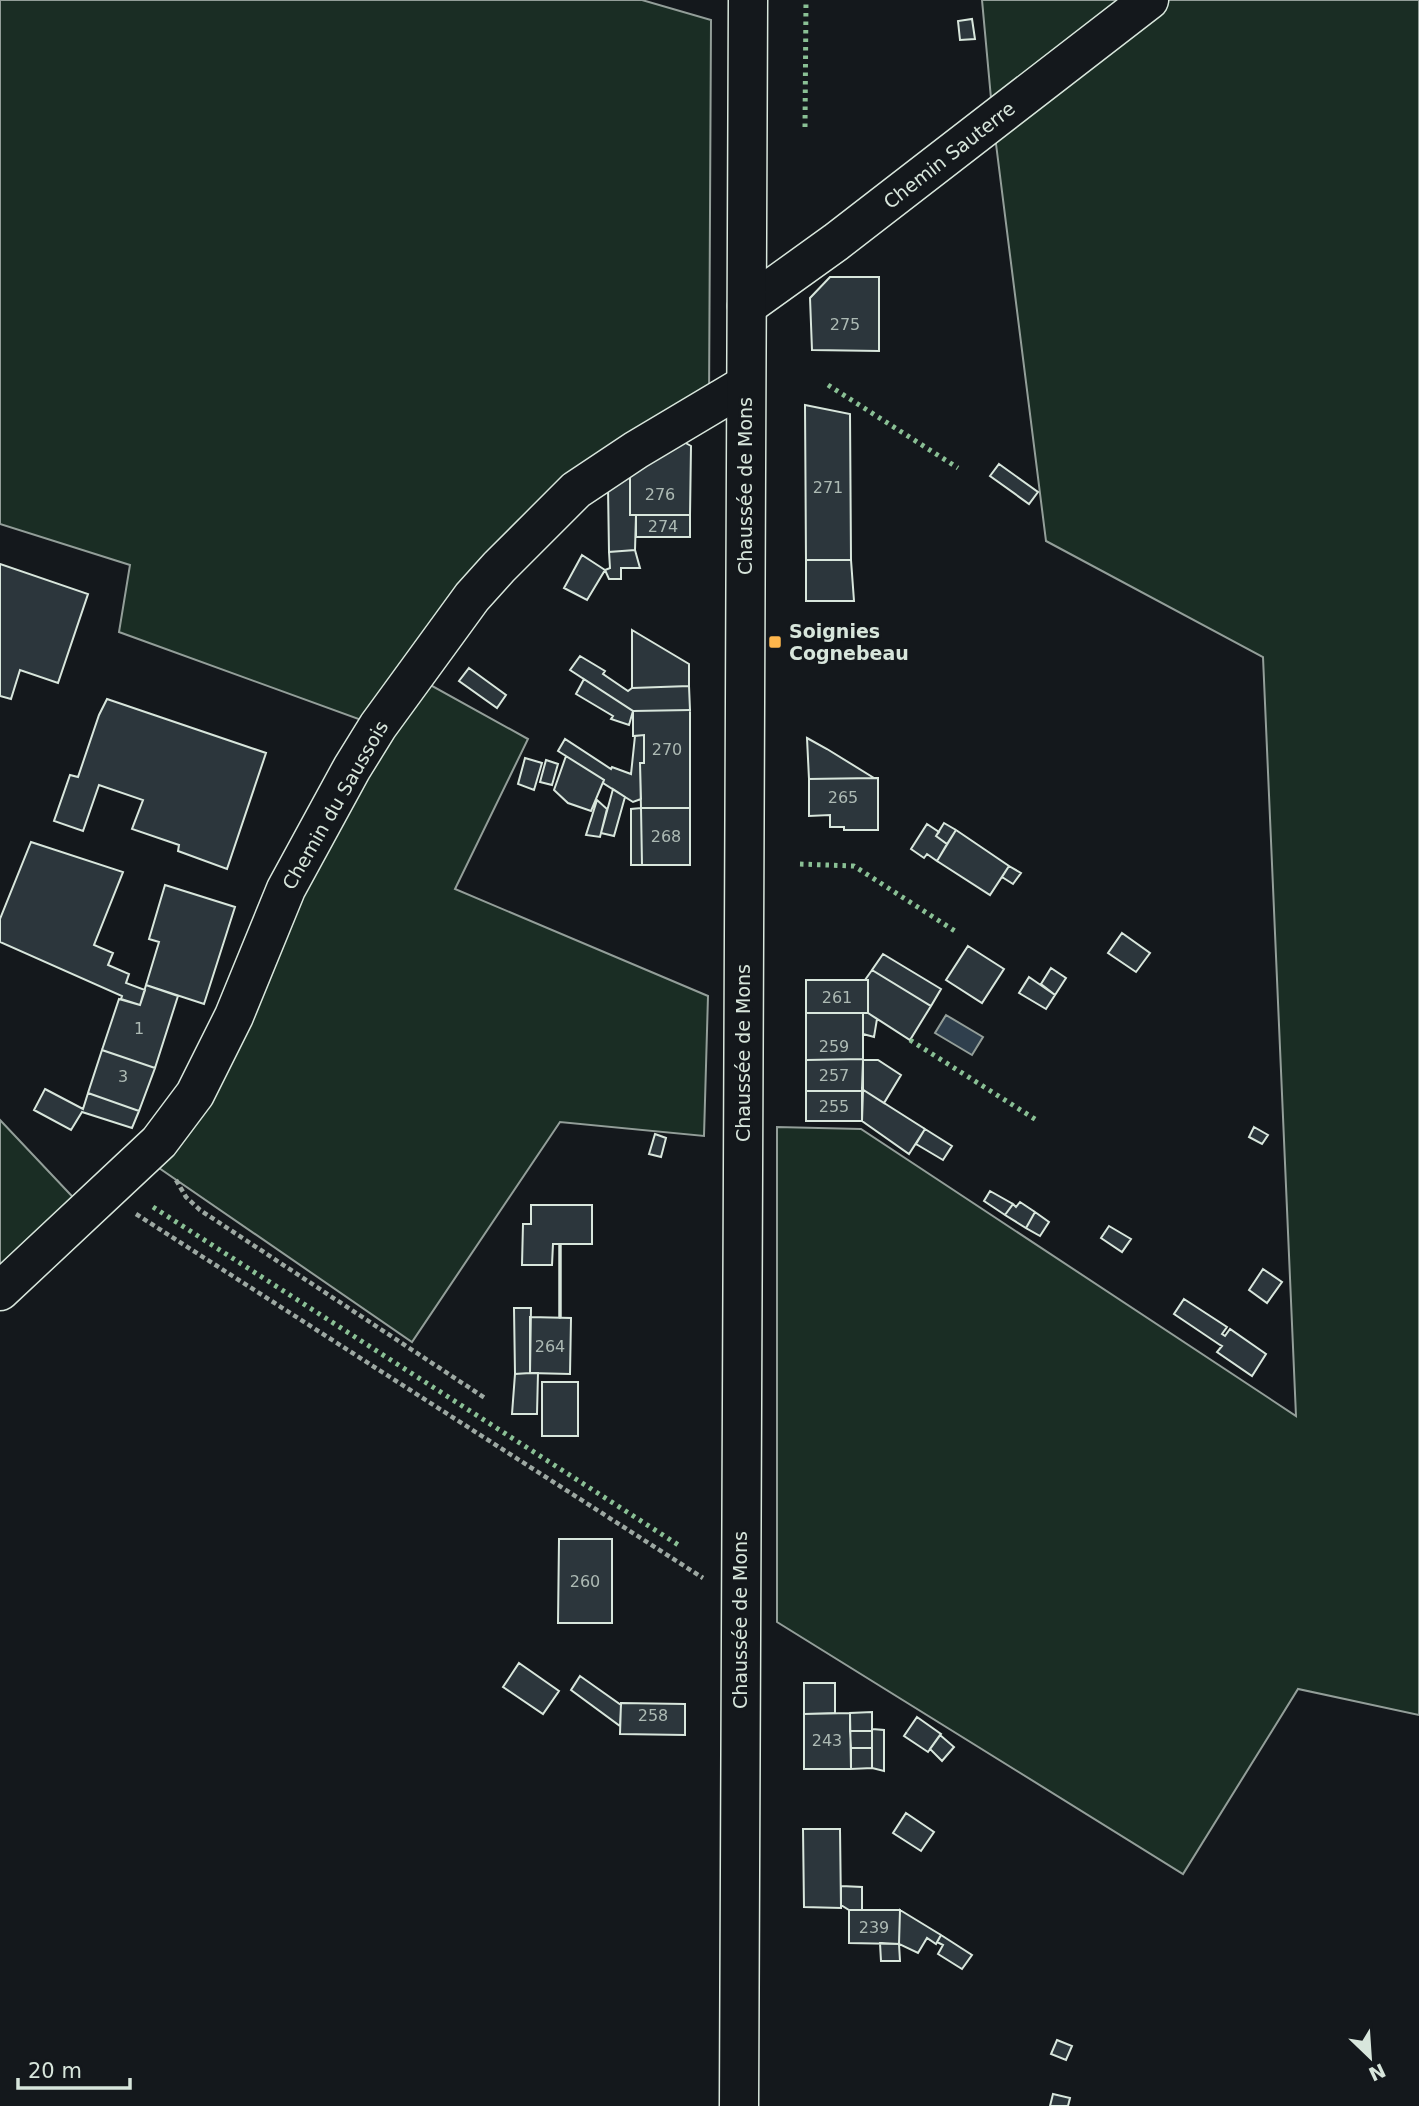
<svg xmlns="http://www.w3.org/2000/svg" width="1419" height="2106" font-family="'DejaVu Sans',sans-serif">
  <rect width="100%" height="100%" fill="#14181c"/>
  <path fill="#1a2d24" stroke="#939e99" stroke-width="2" d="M 0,0 L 642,0 L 711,20 L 709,406 L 636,450 L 414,676 L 528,739 L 455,889 L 708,996 L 704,1136 L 560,1122 L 412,1342 L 143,1157 L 378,726 L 119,632 L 130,565 L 0,524 Z
    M 982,0 L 1419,0 L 1419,1715 L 1298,1689 L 1183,1874 L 777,1622 L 777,1127 L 861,1129 L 1296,1416 L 1263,657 L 1046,541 L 993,120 Z
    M 0,1120 L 86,1211 L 0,1291 Z"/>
  <path fill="#2f3f4d" stroke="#939e99" stroke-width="2" d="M 946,1015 L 983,1037 L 972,1055 L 935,1033 Z"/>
  <path fill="#2c363c" stroke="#d8e6dc" stroke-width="2" d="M 972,19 L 975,39 L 960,40 L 958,21 Z
    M 830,277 L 879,277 L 879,351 L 812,350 L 810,298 Z
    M 805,405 L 850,414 L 851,560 L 806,560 Z
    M 682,441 L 691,446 L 690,515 L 630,515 L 630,472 Z
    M 999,464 L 1038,492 L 1029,504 L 990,476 Z
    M 630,472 L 630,515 L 636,515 L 635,550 L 609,552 L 608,488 Z
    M 636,515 L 690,515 L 690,537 L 636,537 Z
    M 635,550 L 640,568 L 621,568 L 621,579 L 609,579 L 605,570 L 610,568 L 609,552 Z
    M 582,555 L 605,570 L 587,600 L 564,588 Z
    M 806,560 L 851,560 L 854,601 L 806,601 Z
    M 0,564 L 88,594 L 58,683 L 20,670 L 11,699 L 0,696 Z
    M 632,630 L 689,664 L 689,686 L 632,688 Z
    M 580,656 L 605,671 L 603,674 L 628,691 L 632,688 L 689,686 L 690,710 L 633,711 L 570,670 Z
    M 469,668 L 506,695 L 497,708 L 459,681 Z
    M 584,679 L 633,711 L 629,725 L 611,719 L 613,716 L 576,694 Z
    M 107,699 L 266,753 L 227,869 L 178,851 L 179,845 L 132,829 L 143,800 L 99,785 L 83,831 L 54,821 L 70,775 L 78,777 L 99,715 Z
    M 690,710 L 690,808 L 641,808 L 640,763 L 644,763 L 644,735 L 633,736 L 633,711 Z
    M 644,735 L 644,763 L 640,763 L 641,799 L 633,802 L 603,783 L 604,780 L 558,751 L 565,739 L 611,769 L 612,767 L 631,774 L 635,736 Z
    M 807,738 L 827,749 L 874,778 L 809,779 Z
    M 566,756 L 604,780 L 591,811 L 568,803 L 554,790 Z
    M 525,758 L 542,763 L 534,790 L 518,784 Z
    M 546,760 L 558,764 L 552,785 L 540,782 Z
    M 874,778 L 878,778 L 878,830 L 844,830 L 844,827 L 830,827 L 830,815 L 809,816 L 809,779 Z
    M 613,789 L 625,797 L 614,836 L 601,833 Z
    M 597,800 L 607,809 L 600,837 L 586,835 Z
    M 641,808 L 642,865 L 631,865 L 631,809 Z
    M 641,808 L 690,808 L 690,865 L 642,865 Z
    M 944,823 L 956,830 L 947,844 L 936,836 Z
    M 927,824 L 939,832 L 936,836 L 947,844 L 937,861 L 927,854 L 924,858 L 911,849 Z
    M 956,830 L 1009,866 L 990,895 L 937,861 Z
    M 31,842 L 123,872 L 94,945 L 113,953 L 108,965 L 129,974 L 126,983 L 145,990 L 140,1005 L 121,999 L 122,996 L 0,942 L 0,919 Z
    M 1009,866 L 1021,873 L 1013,884 L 1002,877 Z
    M 165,885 L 235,907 L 204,1004 L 146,985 L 159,942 L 149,939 Z
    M 1122,933 L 1150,953 L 1136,972 L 1108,953 Z
    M 968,946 L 1004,969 L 982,1003 L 946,980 Z
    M 883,954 L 941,989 L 931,1006 L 872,970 Z
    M 1051,968 L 1066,978 L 1055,995 L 1041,984 Z
    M 872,970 L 931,1006 L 910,1040 L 868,1013 L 868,980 L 865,980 Z
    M 1029,977 L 1055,995 L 1046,1009 L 1019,993 Z
    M 806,980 L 868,980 L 868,1013 L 806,1013 Z
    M 146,985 L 178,996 L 155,1068 L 102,1050 L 119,999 L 140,1005 Z
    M 806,1013 L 863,1013 L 863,1059 L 806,1060 Z
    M 863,1013 L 868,1013 L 877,1019 L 874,1037 L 863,1034 Z
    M 102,1050 L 155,1068 L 139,1111 L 88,1093 Z
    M 863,1059 L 863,1091 L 806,1091 L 806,1060 Z
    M 863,1060 L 878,1060 L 901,1075 L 884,1103 L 862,1089 Z
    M 45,1089 L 83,1109 L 88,1093 L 139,1111 L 132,1128 L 82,1112 L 71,1130 L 34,1110 Z
    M 862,1089 L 925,1129 L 909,1154 L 862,1121 Z
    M 806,1091 L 863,1091 L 862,1121 L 806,1121 Z
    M 1254,1127 L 1268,1135 L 1262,1144 L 1249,1137 Z
    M 925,1129 L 952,1146 L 943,1160 L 916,1144 Z
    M 655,1134 L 666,1138 L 661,1157 L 649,1154 Z
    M 990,1191 L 1013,1204 L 1005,1215 L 984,1201 Z
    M 1020,1202 L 1035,1212 L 1026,1228 L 1005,1215 L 1013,1204 L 1016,1207 Z
    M 531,1205 L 592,1205 L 592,1244 L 553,1244 L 552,1265 L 522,1265 L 523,1224 L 531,1224 Z
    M 1035,1212 L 1049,1222 L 1040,1236 L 1026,1228 Z
    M 1109,1226 L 1131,1239 L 1122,1252 L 1101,1238 Z
    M 1263,1269 L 1282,1282 L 1267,1303 L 1249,1290 Z
    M 1184,1299 L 1227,1327 L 1222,1334 L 1225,1336 L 1230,1329 L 1266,1354 L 1252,1376 L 1217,1352 L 1222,1346 L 1220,1345 L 1174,1314 Z
    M 514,1308 L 531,1308 L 530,1373 L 515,1374 Z
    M 530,1317 L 571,1318 L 570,1374 L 530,1373 Z
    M 530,1373 L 538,1373 L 537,1414 L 512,1414 L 515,1374 Z
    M 542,1382 L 578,1382 L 578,1436 L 542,1436 Z
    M 559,1539 L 612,1539 L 612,1623 L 558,1623 Z
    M 519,1663 L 559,1691 L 543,1714 L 503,1687 Z
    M 580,1676 L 621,1705 L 620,1726 L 571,1690 Z
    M 804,1683 L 835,1683 L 835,1713 L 804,1714 Z
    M 621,1703 L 685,1704 L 685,1735 L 620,1734 Z
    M 872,1712 L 872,1731 L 850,1731 L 850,1713 Z
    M 850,1713 L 851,1769 L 804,1769 L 804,1714 Z
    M 917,1717 L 941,1734 L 928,1752 L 904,1736 Z
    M 872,1729 L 884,1730 L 884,1771 L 872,1768 Z
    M 850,1731 L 872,1731 L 872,1748 L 851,1748 Z
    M 940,1735 L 954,1747 L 942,1761 L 930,1749 Z
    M 851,1748 L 872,1748 L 872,1768 L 851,1769 Z
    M 906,1813 L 934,1832 L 921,1851 L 893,1833 Z
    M 803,1829 L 840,1829 L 841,1908 L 804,1907 Z
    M 841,1886 L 862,1887 L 862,1910 L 849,1910 L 841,1905 Z
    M 849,1910 L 900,1910 L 899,1944 L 849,1943 Z
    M 900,1910 L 941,1935 L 936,1944 L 927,1938 L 918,1953 L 899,1944 Z
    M 941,1935 L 972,1955 L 962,1969 L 938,1954 L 943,1945 L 937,1942 Z
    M 880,1943 L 899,1944 L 900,1961 L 881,1961 Z
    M 1057,2040 L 1072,2046 L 1066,2060 L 1051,2054 Z
    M 1053,2094 L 1070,2098 L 1068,2106 L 1050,2106 Z"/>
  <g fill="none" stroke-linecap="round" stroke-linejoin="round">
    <g stroke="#d8e6dc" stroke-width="41">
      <path id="minor" d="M 747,306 L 836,242 L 1149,0
        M 0,1291 L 159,1142 L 195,1094 L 234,1016 L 286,889 L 352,768 L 378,726 L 472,597 L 499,567 L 576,490 L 636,450 L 745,385"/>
    </g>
    <g stroke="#d8e6dc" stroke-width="41">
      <path id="major" d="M 739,2106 L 748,0"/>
    </g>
    <path stroke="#9da8a2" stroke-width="4.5" stroke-dasharray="5 3.5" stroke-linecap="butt" d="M 176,1180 L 186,1197 L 200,1210 L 485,1398
      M 136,1214 L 703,1578"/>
    <use href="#minor" stroke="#14181c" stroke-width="38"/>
    <use href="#major" stroke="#14181c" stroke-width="38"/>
    <path stroke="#8ac095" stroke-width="5" stroke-dasharray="3.5 5" stroke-linecap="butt" d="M 805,127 L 806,0
      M 828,385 L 958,468
      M 800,864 L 854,866 L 958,933
      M 910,1040 L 1038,1121
      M 153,1207 L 680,1546"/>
    <path stroke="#d8e6dc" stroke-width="3.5" d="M 560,1245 L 560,1317"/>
  </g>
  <rect fill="#ffb74d" stroke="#14181c" stroke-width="2.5" x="768" y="635" width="14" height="14" rx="3.5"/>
  <g text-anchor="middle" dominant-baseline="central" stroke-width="5" stroke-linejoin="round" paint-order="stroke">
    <g font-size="16" fill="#adbab4">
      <text x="845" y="324">275</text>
      <text x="828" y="487">271</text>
      <text x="660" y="494">276</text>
      <text x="663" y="526">274</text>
      <text x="667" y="749">270</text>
      <text x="843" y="797">265</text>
      <text x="666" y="836">268</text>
      <text x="837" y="997">261</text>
      <text x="139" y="1028">1</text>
      <text x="834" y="1046">259</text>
      <text x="834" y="1075">257</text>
      <text x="123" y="1076">3</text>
      <text x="834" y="1106">255</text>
      <text x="550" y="1346">264</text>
      <text x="585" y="1581">260</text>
      <text x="653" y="1715">258</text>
      <text x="827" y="1740">243</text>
      <text x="874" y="1927">239</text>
    </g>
    <g font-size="19" fill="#d8e6dc" stroke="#14181c">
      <text transform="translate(949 155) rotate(-38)">Chemin Sauterre</text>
      <text transform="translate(745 486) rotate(-90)">Chaussée de Mons</text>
      <text transform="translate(335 805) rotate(-60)">Chemin du Saussois</text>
      <text transform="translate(743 1053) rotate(-90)">Chaussée de Mons</text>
      <text transform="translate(740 1620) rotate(-90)">Chaussée de Mons</text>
    </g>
    <g font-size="19" font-weight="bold" fill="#d8e6dc" stroke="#14181c" text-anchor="start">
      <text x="789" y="631">Soignies<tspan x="789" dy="22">Cognebeau</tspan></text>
    </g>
  </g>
  <g transform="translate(1370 2057) rotate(155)" stroke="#14181c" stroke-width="5" paint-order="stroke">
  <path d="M0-5L12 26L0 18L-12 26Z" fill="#d8e6dc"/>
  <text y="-10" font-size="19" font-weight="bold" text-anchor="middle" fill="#d8e6dc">N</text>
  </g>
  <path d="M18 2078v10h112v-10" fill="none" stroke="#d8e6dc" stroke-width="3.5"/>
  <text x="28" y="2078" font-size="21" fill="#d8e6dc" stroke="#14181c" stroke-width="5" paint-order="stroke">20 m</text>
</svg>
